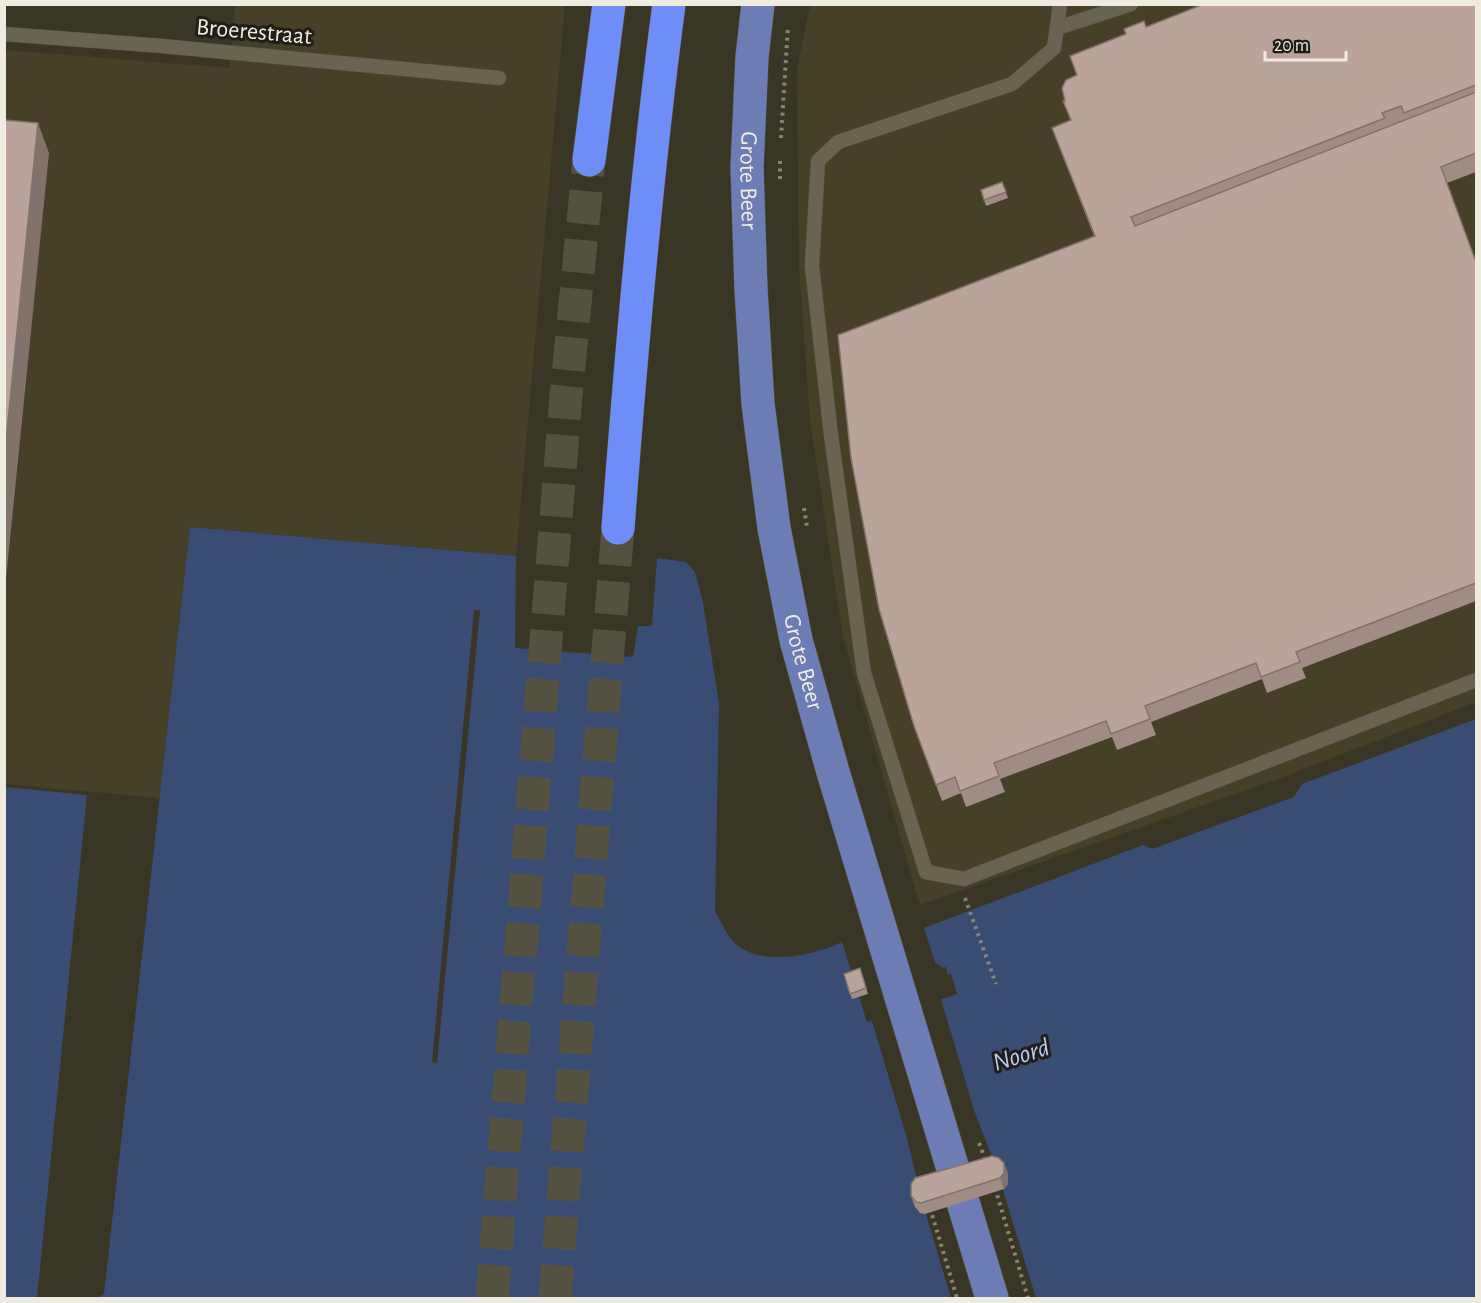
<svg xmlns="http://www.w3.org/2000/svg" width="1481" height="1303" font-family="'Alegreya Sans',sans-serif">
  <rect width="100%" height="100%" fill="#3a3625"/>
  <path fill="#464028" d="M 235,5 L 565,5 L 516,556 L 190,527 L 160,798 L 5,784 L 4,50 L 230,68 Z
    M 810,5 L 1476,5 L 1476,702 L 1286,776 L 920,905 L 843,637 L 810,420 L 799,265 L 797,69 Z"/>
  <path fill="#394d74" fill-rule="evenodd" d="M 190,527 L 516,556 L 515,648 L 633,657 L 638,626 L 652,626 L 657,558 L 686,562 L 695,572 L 703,603 L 719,703 L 715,911 C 720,920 725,931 731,939 C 755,969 815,956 844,941 L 867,1022 L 957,994 L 951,974 L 948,975 L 943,968 L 935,963 L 924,928 L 1143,845 L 1152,849 L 1294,797 L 1302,784 L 1476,719 L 1476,1298 L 97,1298 L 104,1294 ZM 474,610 L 480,610 L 437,1063 L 432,1062 ZM 1008,1174 L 1008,1184 L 1004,1189 L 925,1214 C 919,1213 916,1210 914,1204 Z
    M 4,787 L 87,795 L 37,1298 L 5,1298 Z"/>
  <path fill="#3a3625" d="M 923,925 L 935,963 L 942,968 L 946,967 L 948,975 L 951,974 L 957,994 L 941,999 L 974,1110 L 997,1170 L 920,1192 L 906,1135 L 872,1021 L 867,1022 L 842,942 L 847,940 L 869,1019 L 954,992 L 949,978 L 946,977 L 943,971 L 932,964 L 921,929 Z
    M 1002,1187 L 1036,1298 L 951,1298 L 925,1211 Z"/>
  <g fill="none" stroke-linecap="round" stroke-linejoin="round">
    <path stroke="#555141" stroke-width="33" stroke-dasharray="33 16" stroke-linecap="butt" d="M 492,1298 L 566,396 L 589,160
      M 555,1298 L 618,528"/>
    <g stroke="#575444" stroke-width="15">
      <path id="lane" d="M 1060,4 L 1054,48 L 1012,84 L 838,142 L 818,161 L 812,266 L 831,435 L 864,673 L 926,872 L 964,879 L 1476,680
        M 1057,28 L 1131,4
        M 4,34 L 162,46 L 499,78"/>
    </g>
    <g stroke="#575444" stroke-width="34">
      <g id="primary">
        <path id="s1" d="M 758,4 L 752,57 L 747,167 L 751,289 L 758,404 L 774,528 L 796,640 L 833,772 L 992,1298"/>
      </g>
    </g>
    <g stroke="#575444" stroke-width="34">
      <path id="highway" d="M 589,160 L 609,4
        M 618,528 C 631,353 646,178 669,4"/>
    </g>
    <path stroke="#878476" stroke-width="4" stroke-dasharray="3 4.5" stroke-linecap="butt" d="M 781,138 L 788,26
      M 780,161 L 780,183
      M 804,508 L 807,527
      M 965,898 L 996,984
      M 979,1143 L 986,1162
      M 995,1188 L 1028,1298
      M 930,1208 L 957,1298"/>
    <use href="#lane" stroke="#696452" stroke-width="14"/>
    <use href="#primary" stroke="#6c7db5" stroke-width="33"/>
    <use href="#highway" stroke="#6e8df7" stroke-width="33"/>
  </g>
  <path fill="#a08c85" d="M 1476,4 L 1476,172 L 1447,183 L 1476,262 L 1476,601 L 1302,668 L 1306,678 L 1267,693 L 1262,679 L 1151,722 L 1156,735 L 1117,750 L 1112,737 L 1000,779 L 1005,792 L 966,807 L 961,793 L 942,801 L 914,726 L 1094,236 L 1052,128 L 1070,120 L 1065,101 L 1077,76 L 1070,56 L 1146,27 Z
    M 1002,182 L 1008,198 L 986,206 L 981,190 Z
    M 860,968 L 868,994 L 852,999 L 844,974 Z
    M 1004,1163 L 1008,1174 L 1008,1184 L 1004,1189 L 925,1214 L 920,1213 L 915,1207 L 911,1196 Z"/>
  <path fill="#82726c" d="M 38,123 L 49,153 L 4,599 L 4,461 Z
    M 1004,1163 L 1008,1174 L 1008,1184 L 1004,1189 L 1000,1178 Z"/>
  <path fill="#baa39b" stroke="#82726c" stroke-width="1.5" d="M 1204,4 L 1476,4 L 1476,85 L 1404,113 L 1401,106 L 1382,113 L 1385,118 L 1131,217 L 1135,226 L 1476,92 L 1476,153 L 1441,167 L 1476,262 L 1476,583 L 1296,652 L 1300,662 L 1261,677 L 1256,663 L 1145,706 L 1150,719 L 1111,734 L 1106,721 L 994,763 L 999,776 L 960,791 L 955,777 L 936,785 L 914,726 L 879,609 L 851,458 L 838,335 L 1095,236 L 1052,128 L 1071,120 L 1063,101 L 1065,101 L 1062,88 L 1066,80 L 1077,75 L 1070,56 L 1126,34 L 1124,29 L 1144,21 L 1146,27 Z
    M 4,120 L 38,123 L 4,461 Z
    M 1002,182 L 1006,192 L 984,200 L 981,190 Z
    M 860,968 L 866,988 L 850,994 L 844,974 Z
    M 992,1156 L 999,1158 L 1004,1163 L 1004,1173 L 1000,1178 L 921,1203 L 916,1202 L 911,1196 L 911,1184 L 915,1178 Z"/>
  <g text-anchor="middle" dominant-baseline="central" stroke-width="6" stroke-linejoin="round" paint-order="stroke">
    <g font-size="24" fill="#eeece1" stroke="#201e16">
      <text transform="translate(254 32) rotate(5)">Broerestraat</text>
      <text stroke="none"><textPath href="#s1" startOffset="177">Grote Beer</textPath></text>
      <text stroke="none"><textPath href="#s1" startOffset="663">Grote Beer</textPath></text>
    </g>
    <g font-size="26" font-style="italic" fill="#b7cdf4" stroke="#201e16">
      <text transform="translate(1021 1055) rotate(-17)">Noord</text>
    </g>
  </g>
  <rect width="1481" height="1303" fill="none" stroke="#eeece1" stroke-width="12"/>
  <path d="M1265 51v9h81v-9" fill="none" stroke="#eeece1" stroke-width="3"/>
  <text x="1274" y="51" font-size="18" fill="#eeece1" stroke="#201e16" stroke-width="4.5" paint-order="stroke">20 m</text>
</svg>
